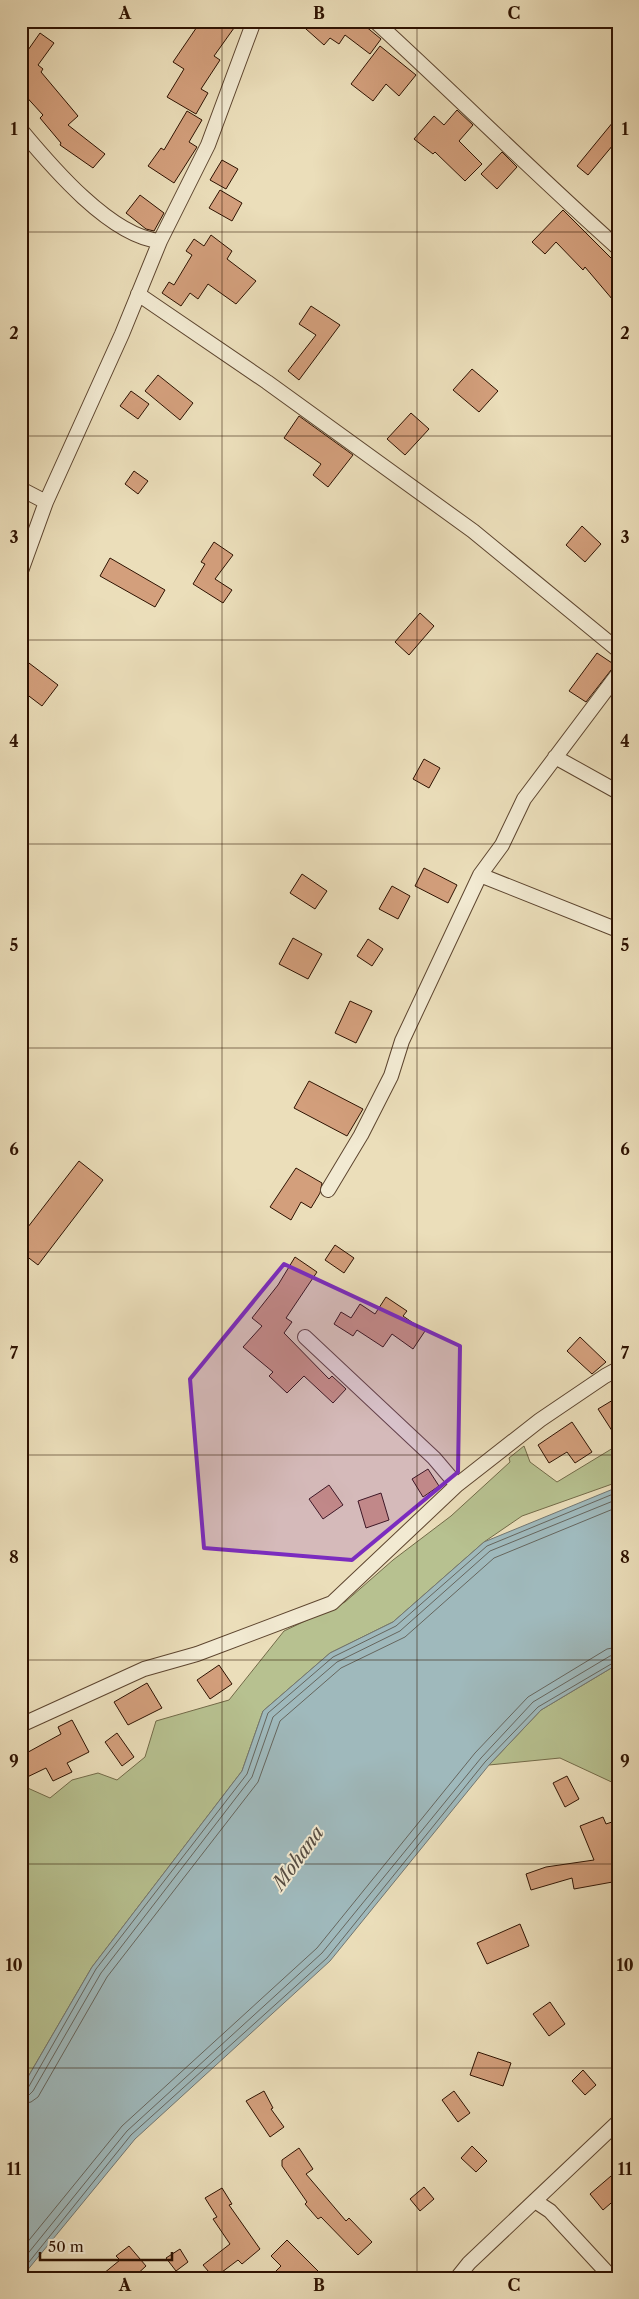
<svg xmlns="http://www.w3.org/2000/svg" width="639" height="2299" font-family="'Libre Caslon Text',serif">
  <rect width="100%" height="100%" fill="#ebdeba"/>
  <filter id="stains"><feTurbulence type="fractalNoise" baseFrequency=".004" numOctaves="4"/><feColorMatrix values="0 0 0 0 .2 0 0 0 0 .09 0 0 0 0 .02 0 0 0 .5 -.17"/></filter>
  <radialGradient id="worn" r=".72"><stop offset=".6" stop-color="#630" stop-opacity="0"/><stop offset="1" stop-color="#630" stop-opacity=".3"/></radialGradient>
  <path fill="#b7c190" stroke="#726a48" d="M 618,1445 L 618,1480 L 613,1482 L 615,1483 L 522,1516 L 484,1542 L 393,1622 L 330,1653 L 263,1711 L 242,1771 L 92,1967 L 21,2089 L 21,1785 L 50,1798 L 72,1780 L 98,1773 L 117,1780 L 145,1757 L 156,1721 L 229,1700 L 284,1631 L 345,1602 L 393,1560 L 451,1516 L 510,1462 L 509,1458 L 524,1446 L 530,1462 L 557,1482 Z
    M 618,1664 L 618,1785 L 560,1758 L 489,1765 L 541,1710 Z"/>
  <path fill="#9fb9bc" stroke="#727671" d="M 618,1487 L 618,1664 L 541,1710 L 489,1765 L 330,1961 L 135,2139 L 21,2278 L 21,2089 L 92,1967 L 242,1771 L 263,1711 L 330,1653 L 393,1622 L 484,1542 Z"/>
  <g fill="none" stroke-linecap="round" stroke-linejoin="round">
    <path stroke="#66665e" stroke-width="1" d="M 21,2090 L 28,2088 L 96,1969 L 247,1774 L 268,1713 L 333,1657 L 396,1626 L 487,1546 L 618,1492
      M 21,2097 L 28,2096 L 33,2091 L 101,1973 L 252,1777 L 273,1717 L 337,1662 L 400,1631 L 490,1551 L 618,1499
      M 21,2104 L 31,2102 L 38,2097 L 107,1977 L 258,1782 L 280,1721 L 341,1668 L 405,1637 L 494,1558 L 618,1507
      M 21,2250 L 122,2126 L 317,1948 L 475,1753 L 528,1697 L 607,1649 L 618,1647
      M 21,2262 L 127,2131 L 322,1953 L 481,1758 L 533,1702 L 610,1656 L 618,1654
      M 21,2272 L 131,2135 L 327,1958 L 485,1762 L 538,1707 L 618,1660"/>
  </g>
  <path fill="#d39f7c" stroke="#2e1201" d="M 201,21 L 239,21 L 214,56 L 220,60 L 201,89 L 208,93 L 196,114 L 167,97 L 184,69 L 173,62 Z
    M 297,21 L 359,21 L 381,39 L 370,54 L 345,35 L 339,44 L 330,38 L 324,45 Z
    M 40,33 L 54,43 L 38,65 L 43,69 L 41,72 L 78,116 L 68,125 L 105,154 L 93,168 L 60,145 L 61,143 L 40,118 L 43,115 L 21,91 L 21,60 Z
    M 380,46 L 416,75 L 399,96 L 386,84 L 373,101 L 351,84 Z
    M 457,110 L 473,125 L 459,141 L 482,164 L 465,181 L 435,152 L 433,154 L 414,139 L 434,116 L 444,125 Z
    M 187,111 L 202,120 L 189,142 L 197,147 L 174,183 L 148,166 L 161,148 L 164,150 Z
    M 618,116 L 618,139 L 588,175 L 577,166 Z
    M 502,152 L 517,167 L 497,189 L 481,174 Z
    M 222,160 L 238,169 L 226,189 L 210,180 Z
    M 220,190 L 242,203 L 232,221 L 209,208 Z
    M 140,195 L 164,213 L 154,231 L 146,229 L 126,213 Z
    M 563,210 L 618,265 L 618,306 L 585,267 L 583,270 L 556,242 L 545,254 L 532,242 Z
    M 211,235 L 232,251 L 227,259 L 256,281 L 236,304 L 208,284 L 198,299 L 190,293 L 181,306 L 162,293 L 169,282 L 174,285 L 192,255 L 186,251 L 194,239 L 204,246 Z
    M 311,306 L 340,325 L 299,380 L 288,371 L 316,335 L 299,324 Z
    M 472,369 L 498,391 L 479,412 L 453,390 Z
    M 158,375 L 193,403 L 180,420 L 145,391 Z
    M 131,391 L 149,404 L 138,419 L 120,406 Z
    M 411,413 L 429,429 L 405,455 L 387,439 Z
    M 299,416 L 353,455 L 328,487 L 313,475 L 321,464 L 284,438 Z
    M 134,471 L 148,481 L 138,494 L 125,484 Z
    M 582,526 L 601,544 L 585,562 L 566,545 Z
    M 214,542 L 233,555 L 215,579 L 232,590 L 223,603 L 193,584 L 205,564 L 201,562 Z
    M 110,558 L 165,590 L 155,607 L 100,576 Z
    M 420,613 L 434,626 L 409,655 L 395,642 Z
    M 597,653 L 615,665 L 586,702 L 569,691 Z
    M 21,657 L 58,685 L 42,706 L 21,690 Z
    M 424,759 L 440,768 L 429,788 L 413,779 Z
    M 424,868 L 457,885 L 448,903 L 415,886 Z
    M 302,874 L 327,891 L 315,909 L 290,893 Z
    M 392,886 L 410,896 L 398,919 L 379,909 Z
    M 293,938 L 322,954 L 308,979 L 279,964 Z
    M 368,939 L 383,949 L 372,966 L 357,956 Z
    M 350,1001 L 372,1011 L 356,1043 L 335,1033 Z
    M 309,1081 L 363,1109 L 347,1136 L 294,1108 Z
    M 79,1161 L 103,1180 L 38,1265 L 21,1252 L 21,1236 Z
    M 296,1168 L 322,1183 L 320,1193 L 311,1208 L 301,1202 L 291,1220 L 270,1207 Z
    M 335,1245 L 354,1258 L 344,1273 L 325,1260 Z
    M 295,1257 L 317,1272 L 286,1318 L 292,1322 L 284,1333 L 329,1379 L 332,1376 L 346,1389 L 333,1403 L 304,1376 L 287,1393 L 269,1376 L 273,1372 L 243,1347 L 262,1326 L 252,1318 L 278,1285 Z
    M 386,1297 L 407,1311 L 403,1316 L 425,1331 L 413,1349 L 392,1334 L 383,1347 L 357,1330 L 353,1336 L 334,1324 L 341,1312 L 351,1318 L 360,1304 L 375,1314 Z
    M 580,1337 L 606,1362 L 592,1374 L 567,1351 Z
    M 618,1397 L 618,1440 L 598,1409 Z
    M 572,1422 L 592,1452 L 575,1463 L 567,1452 L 549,1463 L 538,1445 Z
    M 428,1469 L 439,1486 L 423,1497 L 412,1479 Z
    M 329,1485 L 343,1505 L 323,1519 L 309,1499 Z
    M 381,1493 L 389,1520 L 366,1528 L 358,1501 Z
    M 219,1665 L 232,1684 L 210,1699 L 197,1680 Z
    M 147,1683 L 162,1708 L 128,1725 L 114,1702 Z
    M 72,1720 L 89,1752 L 67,1763 L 72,1772 L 53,1781 L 46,1768 L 21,1780 L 21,1756 L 61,1734 L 58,1727 Z
    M 117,1733 L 134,1757 L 122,1766 L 105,1742 Z
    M 567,1776 L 579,1799 L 565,1807 L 553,1783 Z
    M 603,1817 L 606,1824 L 618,1820 L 618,1881 L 574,1889 L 572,1878 L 531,1890 L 526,1874 L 546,1867 L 594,1860 L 580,1826 Z
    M 520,1924 L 529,1946 L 487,1964 L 477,1943 Z
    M 550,2002 L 565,2024 L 549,2036 L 533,2014 Z
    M 478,2052 L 511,2063 L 503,2086 L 470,2075 Z
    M 583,2070 L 596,2085 L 585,2095 L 572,2081 Z
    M 264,2091 L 273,2108 L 271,2109 L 284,2127 L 270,2137 L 246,2101 Z
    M 454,2091 L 470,2113 L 458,2122 L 442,2100 Z
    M 472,2146 L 487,2161 L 476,2172 L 461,2158 Z
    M 299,2148 L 313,2169 L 306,2174 L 346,2221 L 349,2218 L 372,2242 L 358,2255 L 321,2217 L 318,2219 L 305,2204 L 307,2202 L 282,2166 L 282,2160 Z
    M 618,2170 L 618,2197 L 603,2210 L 590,2194 Z
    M 424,2187 L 434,2199 L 420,2211 L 410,2199 Z
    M 222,2188 L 232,2204 L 229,2205 L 260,2249 L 242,2264 L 238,2260 L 214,2278 L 203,2265 L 230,2244 L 213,2219 L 217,2217 L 205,2198 Z
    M 287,2240 L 325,2278 L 269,2278 L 281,2266 L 271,2256 Z
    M 129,2246 L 146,2266 L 133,2278 L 98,2278 L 120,2260 L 116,2256 Z
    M 180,2249 L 188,2262 L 176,2271 L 166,2258 Z"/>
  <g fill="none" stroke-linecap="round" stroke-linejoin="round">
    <g stroke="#5d452f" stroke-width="16">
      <path id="minor" d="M 375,21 C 457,96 535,174 618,248
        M 21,130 C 51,166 111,237 160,241
        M 138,294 L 267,382 L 473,531 L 618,650
        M 21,489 L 46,502
        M 21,571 L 46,502 L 122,334 L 160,241 L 208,145 L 254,21
        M 555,757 L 618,792
        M 480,875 L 618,930
        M 328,1190 L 361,1135 L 391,1076 L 402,1041 L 480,875 L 502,845 L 524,799 L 618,674
        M 305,1337 L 434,1458 L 457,1485
        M 21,1725 L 144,1669 L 197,1654 L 332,1603 L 457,1485 L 540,1420 L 605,1376 L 618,1369
        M 535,2201 L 550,2211 L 612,2278
        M 457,2278 L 469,2263 L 618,2122"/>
    </g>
    <use href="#minor" stroke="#f2ead2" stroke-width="14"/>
  </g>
  <path fill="#7b2cbf" fill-opacity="0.2" stroke="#7b2cbf" stroke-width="4" stroke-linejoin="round" d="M 284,1264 L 460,1346 L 458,1472 L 352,1560 L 204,1548 L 190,1379 Z"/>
  <path fill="none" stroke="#2e1201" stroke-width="1" stroke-opacity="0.55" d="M 222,21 L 222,2278M 417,21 L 417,2278M 21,232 L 618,232M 21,436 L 618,436M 21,640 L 618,640M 21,844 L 618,844M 21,1048 L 618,1048M 21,1252 L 618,1252M 21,1455 L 618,1455M 21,1660 L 618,1660M 21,1864 L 618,1864M 21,2068 L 618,2068"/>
  <g text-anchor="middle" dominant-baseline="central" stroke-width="4" stroke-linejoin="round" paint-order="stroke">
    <g font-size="19" font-style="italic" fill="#564c42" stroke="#f2ead2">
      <text transform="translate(298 1858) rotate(-54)">Mohana</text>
    </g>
  </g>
  <rect width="639" height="2299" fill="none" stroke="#ebdeba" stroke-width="55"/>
  <path d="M40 2252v8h132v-8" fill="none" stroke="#2e1201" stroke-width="2.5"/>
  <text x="48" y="2252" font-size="15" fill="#2e1201" stroke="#f2ead2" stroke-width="4" paint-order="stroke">50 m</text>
  <rect x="28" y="28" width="584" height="2244" fill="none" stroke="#2e1201" stroke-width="2"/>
  <g font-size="16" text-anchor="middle" font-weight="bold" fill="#2e1201">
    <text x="125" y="19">A</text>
    <text x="319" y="19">B</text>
    <text x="514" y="19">C</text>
    <text x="14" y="135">1</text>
    <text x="625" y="135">1</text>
    <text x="14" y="339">2</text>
    <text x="625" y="339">2</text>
    <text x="14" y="543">3</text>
    <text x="625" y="543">3</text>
    <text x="14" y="747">4</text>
    <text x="625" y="747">4</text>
    <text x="14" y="951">5</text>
    <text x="625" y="951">5</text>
    <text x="14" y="1155">6</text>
    <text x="625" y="1155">6</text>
    <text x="14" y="1359">7</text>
    <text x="625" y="1359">7</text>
    <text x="14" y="1563">8</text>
    <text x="625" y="1563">8</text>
    <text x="14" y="1767">9</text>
    <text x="625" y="1767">9</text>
    <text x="14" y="1971">10</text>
    <text x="625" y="1971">10</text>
    <text x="14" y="2175">11</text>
    <text x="625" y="2175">11</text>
    <text x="125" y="2291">A</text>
    <text x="319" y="2291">B</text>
    <text x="514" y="2291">C</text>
  </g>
  <rect width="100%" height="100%" filter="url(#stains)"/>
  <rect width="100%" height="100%" fill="url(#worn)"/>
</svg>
